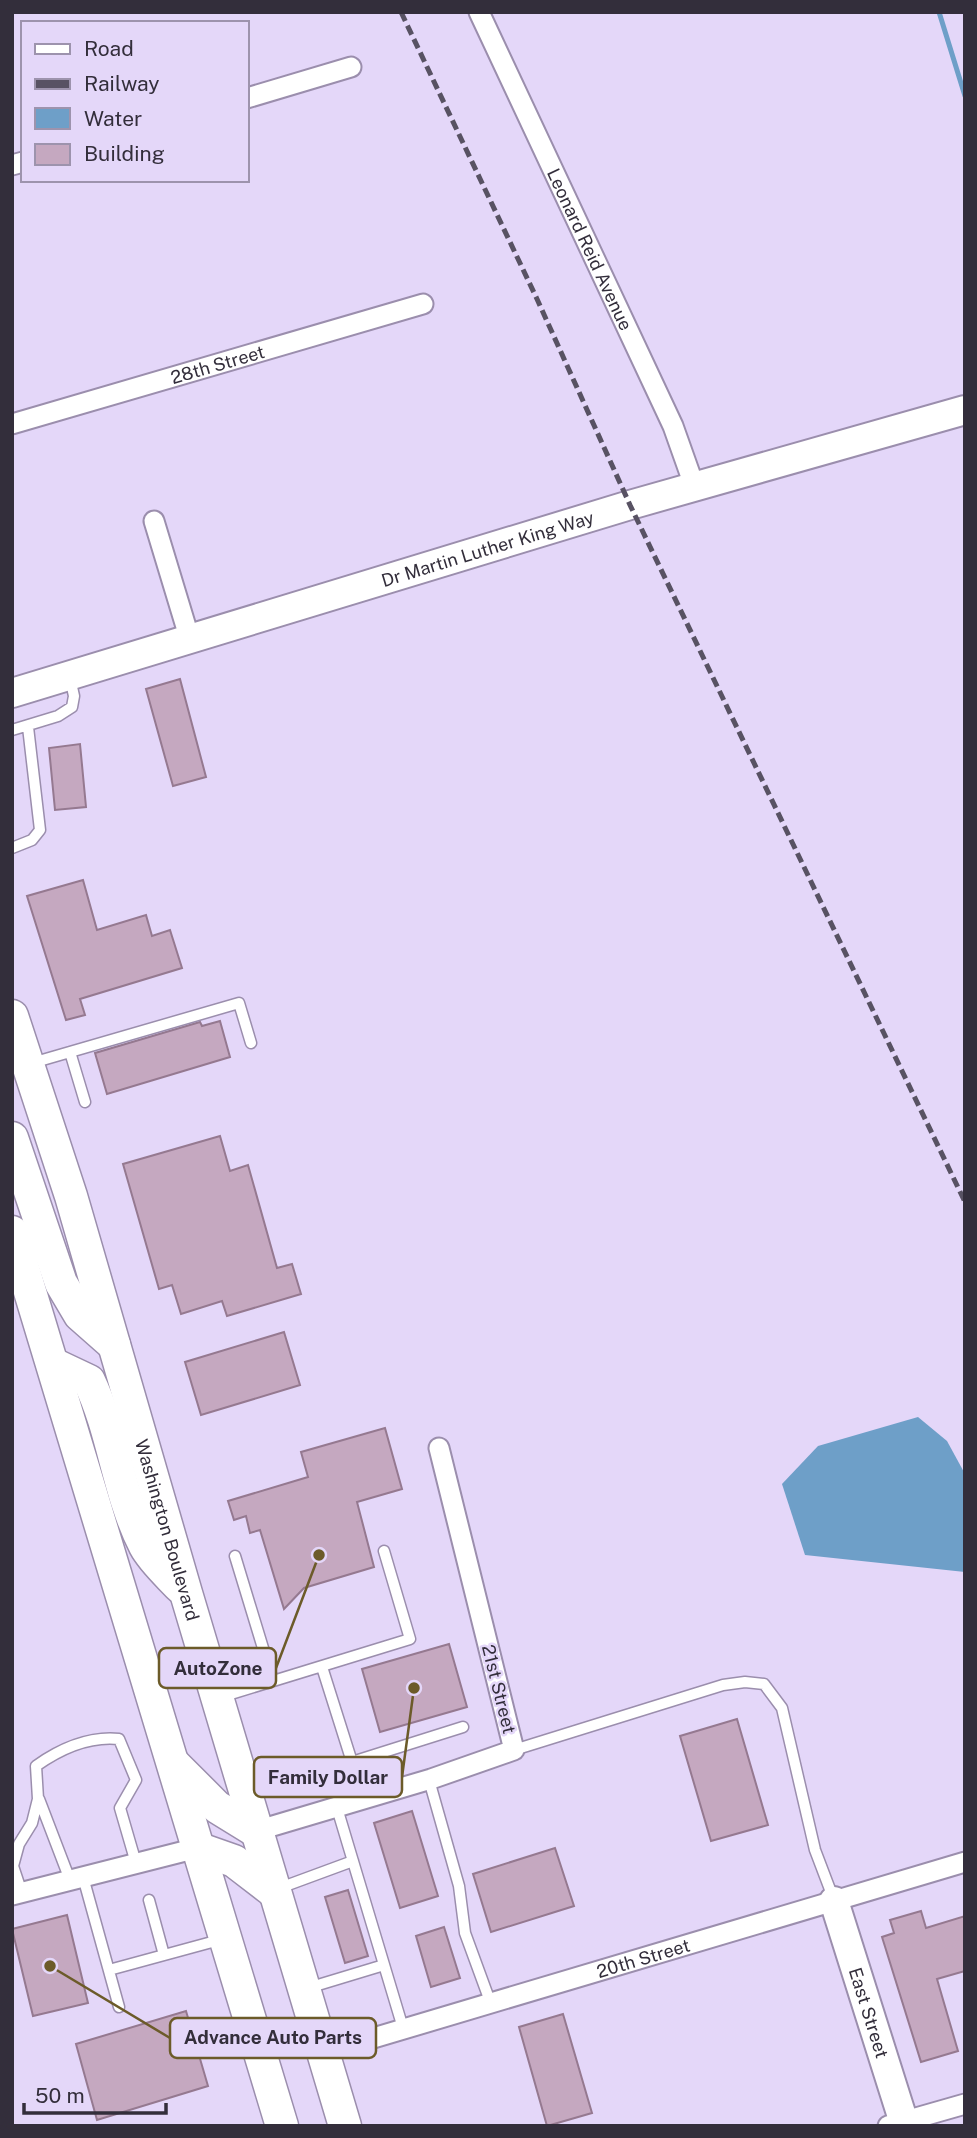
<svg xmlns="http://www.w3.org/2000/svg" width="977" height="2138" font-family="'Public Sans',sans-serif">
  <rect width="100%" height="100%" fill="#e4d7f9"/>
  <path fill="#6e9fc8" d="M 918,1417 L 947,1441 L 965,1474 L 965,1572 L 805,1555 L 782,1484 L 818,1446 Z"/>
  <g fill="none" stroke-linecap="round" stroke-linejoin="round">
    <path stroke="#6e9fc8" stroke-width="5" d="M 939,12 L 965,96"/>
  </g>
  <path fill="#c5a8c0" stroke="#957990" stroke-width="2" d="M 180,679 L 206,777 L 173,786 L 146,689 Z
    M 80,744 L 86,807 L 55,810 L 49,748 Z
    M 83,880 L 97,930 L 146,915 L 152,936 L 170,930 L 182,968 L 80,999 L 85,1015 L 66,1020 L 27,896 Z
    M 220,1021 L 230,1057 L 107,1094 L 95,1053 L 200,1022 L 202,1026 Z
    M 220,1136 L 230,1171 L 248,1165 L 277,1268 L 292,1264 L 301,1294 L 227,1316 L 222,1301 L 181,1314 L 172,1285 L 159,1289 L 123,1164 Z
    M 284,1332 L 300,1385 L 201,1415 L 185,1362 Z
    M 385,1428 L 402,1489 L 357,1502 L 374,1567 L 304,1588 L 284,1609 L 260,1530 L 250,1533 L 246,1516 L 234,1520 L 228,1501 L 308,1477 L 301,1452 Z
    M 449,1644 L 467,1707 L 380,1732 L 362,1669 Z
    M 737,1719 L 768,1825 L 711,1841 L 680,1736 Z
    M 412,1811 L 438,1896 L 400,1908 L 374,1823 Z
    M 555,1848 L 574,1906 L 491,1932 L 473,1874 Z
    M 348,1890 L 368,1956 L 345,1963 L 325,1897 Z
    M 921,1911 L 926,1928 L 965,1916 L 965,1971 L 937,1979 L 958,2051 L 921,2062 L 882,1937 L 894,1933 L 890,1920 Z
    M 67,1915 L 88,2003 L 33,2016 L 12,1929 Z
    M 444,1927 L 460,1978 L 431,1987 L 416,1936 Z
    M 186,2011 L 208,2086 L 97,2120 L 76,2044 Z
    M 563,2014 L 592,2113 L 547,2126 L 519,2027 Z"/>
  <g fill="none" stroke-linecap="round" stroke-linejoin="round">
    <g stroke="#9b8ead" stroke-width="13">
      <path id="lane" d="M 12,730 L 58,716 L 72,707 L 74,696 L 70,678
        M 12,848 L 32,840 L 40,830 L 28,727
        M 70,1052 L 85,1102
        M 32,1063 L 239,1003 L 251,1043
        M 235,1556 L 273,1681
        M 322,1667 L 364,1800
        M 221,1697 L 410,1639 L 384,1551
        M 514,1750 L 723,1685 L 745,1682 L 764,1684 L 782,1708 L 815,1850 L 834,1900
        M 352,1762 L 463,1727
        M 429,1780 L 459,1886 L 465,1933 L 491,2004
        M 39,1799 L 70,1880
        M 337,1808 L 403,2028
        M 83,1877 L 119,2007
        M 277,1889 L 353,1861
        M 22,1893 L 13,1866 L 19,1844 L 32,1823 L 38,1799 L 36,1766 C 60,1749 90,1736 119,1739 L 136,1780 L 120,1808 L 136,1863
        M 149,1900 L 164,1955
        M 109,1970 L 223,1939
        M 308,1988 L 384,1965"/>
    </g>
    <g stroke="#9b8ead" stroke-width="23">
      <g id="street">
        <path id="s1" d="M 479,12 L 673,426 L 695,488"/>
        <path d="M 247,98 L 351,67"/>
        <path d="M 12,165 L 23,162"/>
        <path id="s2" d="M 12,424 L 423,304"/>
        <path d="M 154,521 L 190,640"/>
        <path d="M 256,1831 L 431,1779 L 514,1750 L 439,1448"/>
        <path d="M 12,1895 L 197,1848"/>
        <path id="s3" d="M 323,2053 L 965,1862"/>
        <path d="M 888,2126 L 965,2104"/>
      </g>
    </g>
    <g stroke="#9b8ead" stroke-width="32">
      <g id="secondary">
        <path id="s4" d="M 12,693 L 630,505 L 965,410"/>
        <path id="s5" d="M 834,1901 L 905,2126"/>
      </g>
    </g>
    <g stroke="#9b8ead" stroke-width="35">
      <g id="primary">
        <path id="s6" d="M 12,1016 L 71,1196 L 186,1593 L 345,2126"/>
        <path d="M 12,1138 L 61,1283 L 80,1315 L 114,1345"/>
        <path d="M 12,1232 L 282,2126"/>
        <path d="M 53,1364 L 89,1381 C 114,1433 118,1494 145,1546 C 153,1561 168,1574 180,1587"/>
        <path d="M 174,1764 L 217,1807 L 256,1831"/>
        <path d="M 197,1848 L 234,1861 L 273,1891"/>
      </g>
    </g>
    <use href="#lane" stroke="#fff" stroke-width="10"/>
    <use href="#street" stroke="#fff" stroke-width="19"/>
    <use href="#secondary" stroke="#fff" stroke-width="28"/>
    <use href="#primary" stroke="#fff" stroke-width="32"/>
    <path stroke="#585263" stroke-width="5" stroke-dasharray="10 5" stroke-linecap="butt" d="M 401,12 L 537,299 L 630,505 L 965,1202"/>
  </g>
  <g text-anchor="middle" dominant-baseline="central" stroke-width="5" stroke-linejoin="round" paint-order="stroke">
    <g font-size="18" fill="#332e3b" stroke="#e4d7f9">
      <text stroke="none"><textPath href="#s1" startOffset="262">Leonard Reid Avenue</textPath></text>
      <text stroke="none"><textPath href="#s2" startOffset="214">28th Street</textPath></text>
      <text stroke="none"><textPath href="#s4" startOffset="497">Dr Martin Luther King Way</textPath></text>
      <text stroke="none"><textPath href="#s6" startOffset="537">Washington Boulevard</textPath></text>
      <text transform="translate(499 1689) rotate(76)">21st Street</text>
      <text stroke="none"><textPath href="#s3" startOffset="334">20th Street</textPath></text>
      <text stroke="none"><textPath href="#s5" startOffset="117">East Street</textPath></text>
    </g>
  </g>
  <path fill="none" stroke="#6c5b29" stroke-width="2.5" d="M319 1555L276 1668M414 1688L402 1777M50 1966L170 2038"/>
  <g fill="#6c5b29" stroke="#e4d7f9" stroke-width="2.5">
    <circle cx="319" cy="1555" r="7"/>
    <circle cx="414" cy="1688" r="7"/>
    <circle cx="50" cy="1966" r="7"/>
  </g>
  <g fill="#e4d7f9" stroke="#6c5b29" stroke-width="2.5">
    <rect x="159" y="1648" width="117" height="40" rx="7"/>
    <rect x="254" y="1757" width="148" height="40" rx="7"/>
    <rect x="170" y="2018" width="206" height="40" rx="7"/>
  </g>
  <g font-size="19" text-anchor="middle" font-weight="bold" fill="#332e3b">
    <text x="218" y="1675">AutoZone</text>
    <text x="328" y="1784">Family Dollar</text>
    <text x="273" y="2044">Advance Auto Parts</text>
  </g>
  <rect width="977" height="2138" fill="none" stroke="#332e3b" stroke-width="28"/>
  <rect x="21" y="21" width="228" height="161" fill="#e4d7f9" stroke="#9d93ad" stroke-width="2"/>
  <rect x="35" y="44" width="35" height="10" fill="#ffffff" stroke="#9d93ad" stroke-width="2"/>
  <text x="84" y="56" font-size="21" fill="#332e3b">Road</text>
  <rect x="35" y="79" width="35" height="10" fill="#585263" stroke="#9d93ad" stroke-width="2"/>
  <text x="84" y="91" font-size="21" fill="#332e3b">Railway</text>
  <rect x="35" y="108" width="35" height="21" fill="#6e9fc8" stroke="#9d93ad" stroke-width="2"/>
  <text x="84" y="126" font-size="21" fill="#332e3b">Water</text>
  <rect x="35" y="144" width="35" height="21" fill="#c5a8c0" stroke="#9d93ad" stroke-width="2"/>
  <text x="84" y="161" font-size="21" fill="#332e3b">Building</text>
  <path d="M24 2103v10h142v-10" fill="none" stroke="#332e3b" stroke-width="3.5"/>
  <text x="35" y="2103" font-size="21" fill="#332e3b" stroke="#e4d7f9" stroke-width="5" paint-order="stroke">50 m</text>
</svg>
